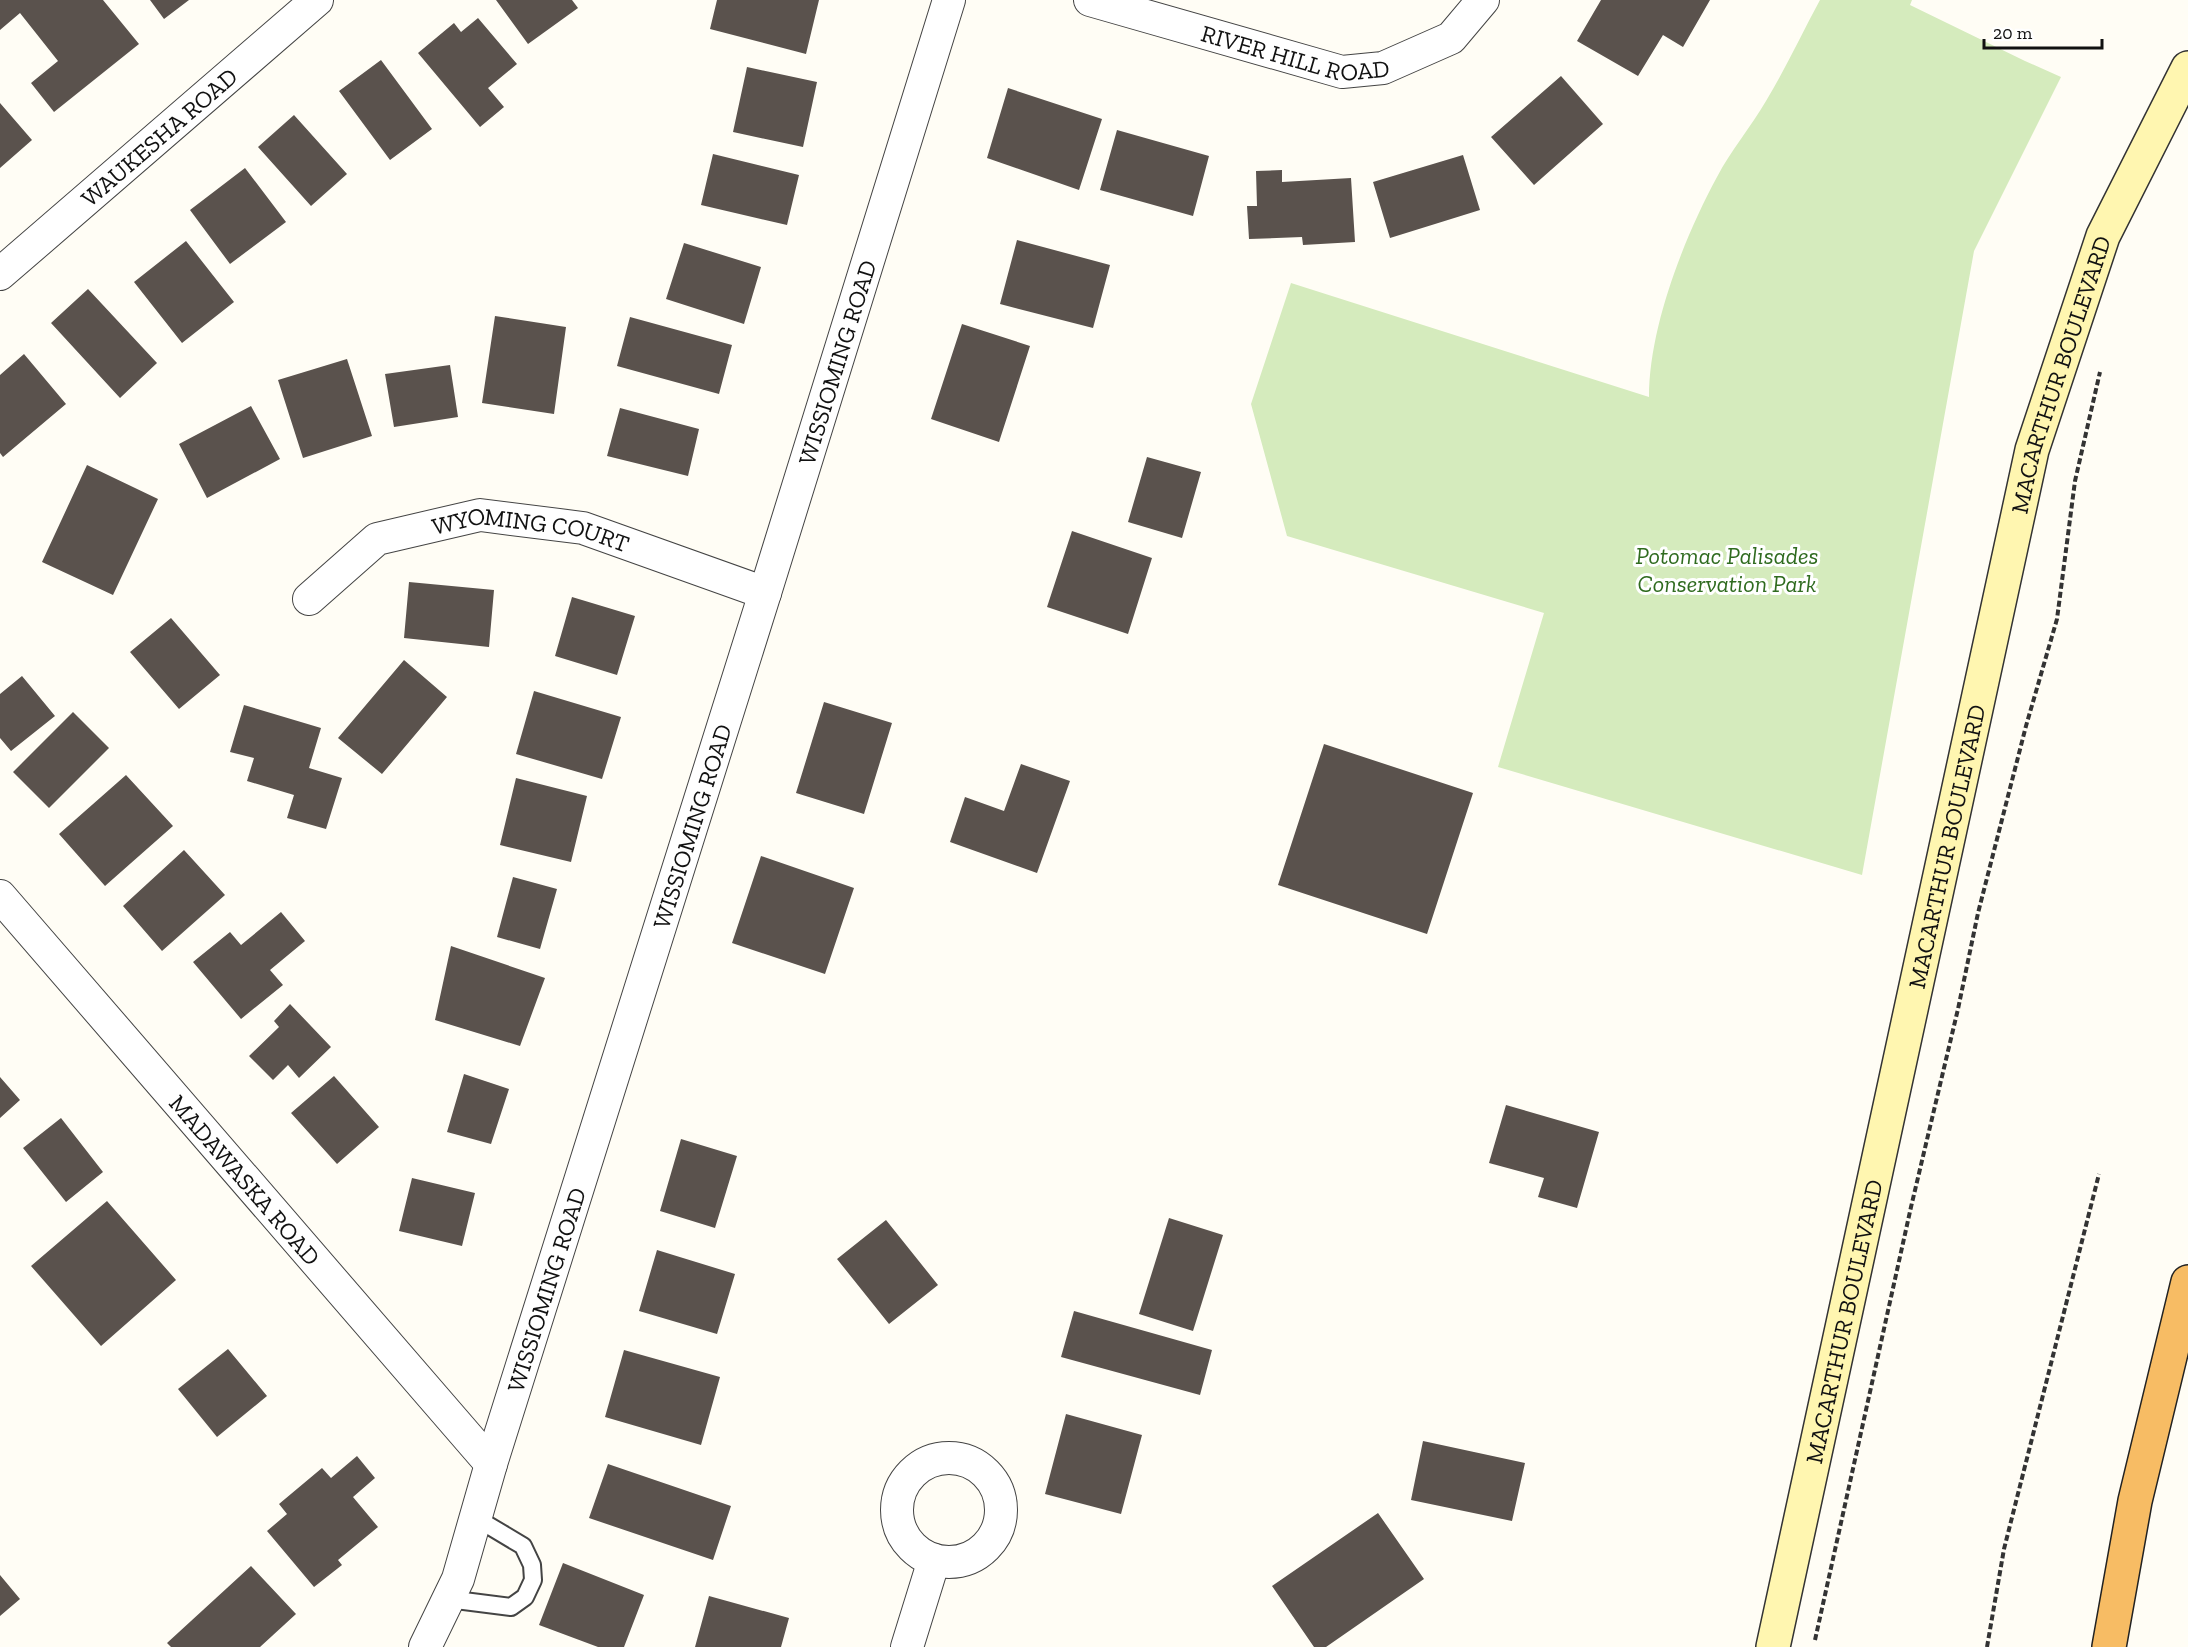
<svg xmlns="http://www.w3.org/2000/svg" width="2188" height="1647" font-family="'Zilla Slab',serif">
  <rect width="100%" height="100%" fill="#fffdf5"/>
  <path fill="#d5ebbd" d="M 1820,0 L 1912,0 L 1910,5 L 2025,61 L 2061,77 L 1974,251 L 1862,875 L 1498,767 L 1544,613 L 1287,536 L 1251,404 L 1291,283 L 1649,397 C 1649,327 1684,238 1717,177 C 1731,150 1751,127 1766,101 C 1786,68 1802,33 1820,0 Z"/>
  <path fill="#5a524d" d="M 0,0 L 103,0 L 139,44 L 54,112 L 31,83 L 58,61 L 20,13 L 0,30 Z
    M 150,0 L 189,0 L 164,19 Z
    M 496,0 L 572,0 L 578,8 L 528,44 Z
    M 717,0 L 819,0 L 806,54 L 710,29 Z
    M 1601,0 L 1710,0 L 1683,47 L 1663,35 L 1638,76 L 1577,41 Z
    M 478,18 L 517,64 L 488,88 L 504,107 L 480,127 L 418,53 L 454,23 L 461,32 Z
    M 381,60 L 432,129 L 390,160 L 339,91 Z
    M 747,67 L 817,82 L 803,147 L 733,132 Z
    M 1561,76 L 1603,124 L 1534,185 L 1491,137 Z
    M 1008,88 L 1102,119 L 1079,190 L 987,158 Z
    M 0,103 L 32,140 L 0,168 Z
    M 294,115 L 347,174 L 311,206 L 258,147 Z
    M 1117,130 L 1209,156 L 1193,216 L 1100,190 Z
    M 713,154 L 799,175 L 787,225 L 701,205 Z
    M 1463,155 L 1480,210 L 1390,238 L 1373,182 Z
    M 245,168 L 286,222 L 230,264 L 190,210 Z
    M 1282,170 L 1282,182 L 1351,178 L 1355,242 L 1303,245 L 1302,237 L 1249,239 L 1247,206 L 1257,206 L 1256,171 Z
    M 1017,240 L 1110,265 L 1093,328 L 1000,304 Z
    M 186,241 L 234,302 L 182,343 L 134,282 Z
    M 684,243 L 761,267 L 744,324 L 666,299 Z
    M 88,289 L 157,363 L 120,398 L 51,323 Z
    M 495,316 L 566,327 L 554,414 L 482,403 Z
    M 630,317 L 732,345 L 719,394 L 617,366 Z
    M 962,324 L 1030,346 L 999,442 L 931,419 Z
    M 24,354 L 66,404 L 3,457 L 0,453 L 0,375 Z
    M 347,359 L 372,436 L 303,458 L 278,380 Z
    M 450,365 L 458,417 L 394,427 L 385,374 Z
    M 251,406 L 280,459 L 207,498 L 179,444 Z
    M 620,408 L 699,429 L 688,476 L 607,456 Z
    M 1147,457 L 1201,472 L 1182,538 L 1128,522 Z
    M 87,465 L 158,499 L 113,595 L 42,562 Z
    M 1072,531 L 1152,558 L 1128,634 L 1047,607 Z
    M 409,582 L 494,590 L 489,647 L 404,638 Z
    M 572,597 L 635,616 L 617,675 L 555,656 Z
    M 171,618 L 220,675 L 179,709 L 130,652 Z
    M 404,660 L 447,697 L 382,774 L 338,738 Z
    M 22,676 L 55,716 L 11,751 L 0,738 L 0,694 Z
    M 534,691 L 621,717 L 602,779 L 516,754 Z
    M 824,702 L 892,723 L 864,814 L 796,793 Z
    M 244,705 L 321,728 L 309,768 L 342,778 L 326,829 L 287,818 L 294,795 L 247,781 L 254,758 L 230,752 Z
    M 73,712 L 109,748 L 49,808 L 13,772 Z
    M 1324,744 L 1473,793 L 1427,934 L 1278,885 Z
    M 1021,764 L 1070,781 L 1037,873 L 950,842 L 965,797 L 1004,811 Z
    M 126,775 L 173,826 L 105,886 L 59,834 Z
    M 516,778 L 587,796 L 571,862 L 500,845 Z
    M 184,850 L 225,895 L 162,951 L 123,906 Z
    M 761,856 L 854,888 L 825,974 L 732,943 Z
    M 513,877 L 557,889 L 540,949 L 497,937 Z
    M 281,912 L 305,941 L 270,970 L 283,985 L 241,1019 L 193,962 L 230,932 L 241,945 Z
    M 451,946 L 545,978 L 520,1046 L 435,1020 Z
    M 290,1004 L 331,1047 L 299,1078 L 288,1065 L 273,1080 L 249,1056 L 279,1027 L 274,1021 Z
    M 464,1074 L 509,1089 L 491,1144 L 447,1132 Z
    M 334,1076 L 379,1127 L 337,1164 L 291,1113 Z
    M 0,1077 L 20,1100 L 0,1118 Z
    M 1506,1105 L 1599,1132 L 1577,1208 L 1538,1197 L 1544,1178 L 1489,1163 Z
    M 61,1118 L 103,1172 L 66,1202 L 23,1148 Z
    M 681,1139 L 737,1156 L 715,1228 L 660,1211 Z
    M 412,1178 L 475,1193 L 462,1246 L 399,1231 Z
    M 107,1201 L 176,1280 L 101,1346 L 31,1266 Z
    M 1169,1218 L 1223,1235 L 1193,1331 L 1139,1314 Z
    M 886,1220 L 938,1285 L 889,1324 L 837,1259 Z
    M 657,1250 L 735,1274 L 717,1334 L 639,1311 Z
    M 1074,1311 L 1212,1350 L 1200,1395 L 1061,1357 Z
    M 228,1349 L 267,1396 L 217,1437 L 178,1389 Z
    M 624,1350 L 720,1377 L 701,1445 L 605,1417 Z
    M 1066,1414 L 1142,1435 L 1121,1514 L 1045,1494 Z
    M 1423,1441 L 1525,1463 L 1512,1521 L 1411,1500 Z
    M 357,1456 L 375,1478 L 353,1497 L 378,1527 L 338,1560 L 342,1565 L 314,1587 L 267,1531 L 287,1514 L 279,1504 L 322,1468 L 331,1478 Z
    M 608,1464 L 731,1506 L 713,1560 L 589,1518 Z
    M 1378,1513 L 1424,1579 L 1326,1647 L 1314,1647 L 1272,1586 Z
    M 563,1563 L 644,1595 L 624,1647 L 598,1647 L 539,1625 Z
    M 251,1566 L 296,1614 L 260,1647 L 171,1647 L 167,1643 Z
    M 0,1575 L 20,1599 L 0,1616 Z
    M 709,1596 L 789,1618 L 781,1647 L 695,1647 Z"/>
  <g fill="none" stroke-linecap="round" stroke-linejoin="round">
    <g stroke="#444" stroke-width="20">
      <path id="service" d="M 448,1599 L 511,1607 L 525,1597 L 533,1580 L 532,1565 L 523,1546 L 476,1518"/>
    </g>
    <g stroke="#444" stroke-width="34">
      <g id="minor">
        <path id="s1" d="M 1090,0 L 1342,72 L 1383,68 L 1451,38 L 1483,0"/>
        <path id="s2" d="M 0,274 L 317,0"/>
        <path id="s3" d="M 309,599 L 377,539 L 480,515 L 583,528 L 765,593"/>
        <path id="s4" d="M 0,896 L 491,1464"/>
        <circle cx="949" cy="1510" r="52"/>
        <path id="s5" d="M 425,1647 L 458,1579 L 491,1464 L 765,593 L 949,0"/>
        <path d="M 907,1647 L 934,1560"/>
      </g>
    </g>
    <g stroke="#333" stroke-width="36">
      <g id="secondary">
        <path id="s6" d="M 1773,1647 L 2032,450 L 2103,236 L 2188,68"/>
      </g>
    </g>
    <g stroke="#222" stroke-width="36">
      <path id="trunk" d="M 2109,1647 L 2135,1501 L 2188,1282"/>
    </g>
    <path stroke="#333" stroke-width="4" stroke-dasharray="6 3" stroke-linecap="butt" d="M 1815,1640 L 1911,1207 L 1958,1009 L 1978,913 L 2026,726 L 2057,619 L 2075,481 L 2100,372
      M 1987,1647 L 2004,1549 L 2099,1174"/>
    <use href="#service" stroke="#fff" stroke-width="16"/>
    <use href="#minor" stroke="#fff" stroke-width="32"/>
    <use href="#secondary" stroke="#fff6b0" stroke-width="33"/>
    <use href="#trunk" stroke="#f7bc64" stroke-width="33"/>
  </g>
  <g text-anchor="middle" dominant-baseline="central" stroke-width="6" stroke-linejoin="round" paint-order="stroke">
    <g font-size="24" fill="#111" stroke="#fff">
      <text stroke="none"><textPath href="#s1" startOffset="213">RIVER HILL ROAD</textPath></text>
      <text stroke="none"><textPath href="#s2" startOffset="210">WAUKESHA ROAD</textPath></text>
      <text stroke="none"><textPath href="#s5" startOffset="1350">WISSIOMING ROAD</textPath></text>
      <text stroke="none"><textPath href="#s6" startOffset="1305">MACARTHUR BOULEVARD</textPath></text>
      <text stroke="none"><textPath href="#s3" startOffset="248">WYOMING COURT</textPath></text>
      <text stroke="none"><textPath href="#s5" startOffset="864">WISSIOMING ROAD</textPath></text>
      <text stroke="none"><textPath href="#s6" startOffset="819">MACARTHUR BOULEVARD</textPath></text>
      <text stroke="none"><textPath href="#s4" startOffset="375">MADAWASKA ROAD</textPath></text>
      <text stroke="none"><textPath href="#s5" startOffset="378">WISSIOMING ROAD</textPath></text>
      <text stroke="none"><textPath href="#s6" startOffset="333">MACARTHUR BOULEVARD</textPath></text>
    </g>
    <g font-size="24" font-style="italic" fill="#2f6b1f" stroke="#fff">
      <text x="1727" y="555">Potomac Palisades<tspan x="1727" dy="28">Conservation Park</tspan></text>
    </g>
  </g>
  <path d="M1984 39v9h118v-9" fill="none" stroke="#111111" stroke-width="3"/>
  <text x="1993" y="39" font-size="18" fill="#111111" stroke="#ffffff" stroke-width="4.5" paint-order="stroke">20 m</text>
</svg>
